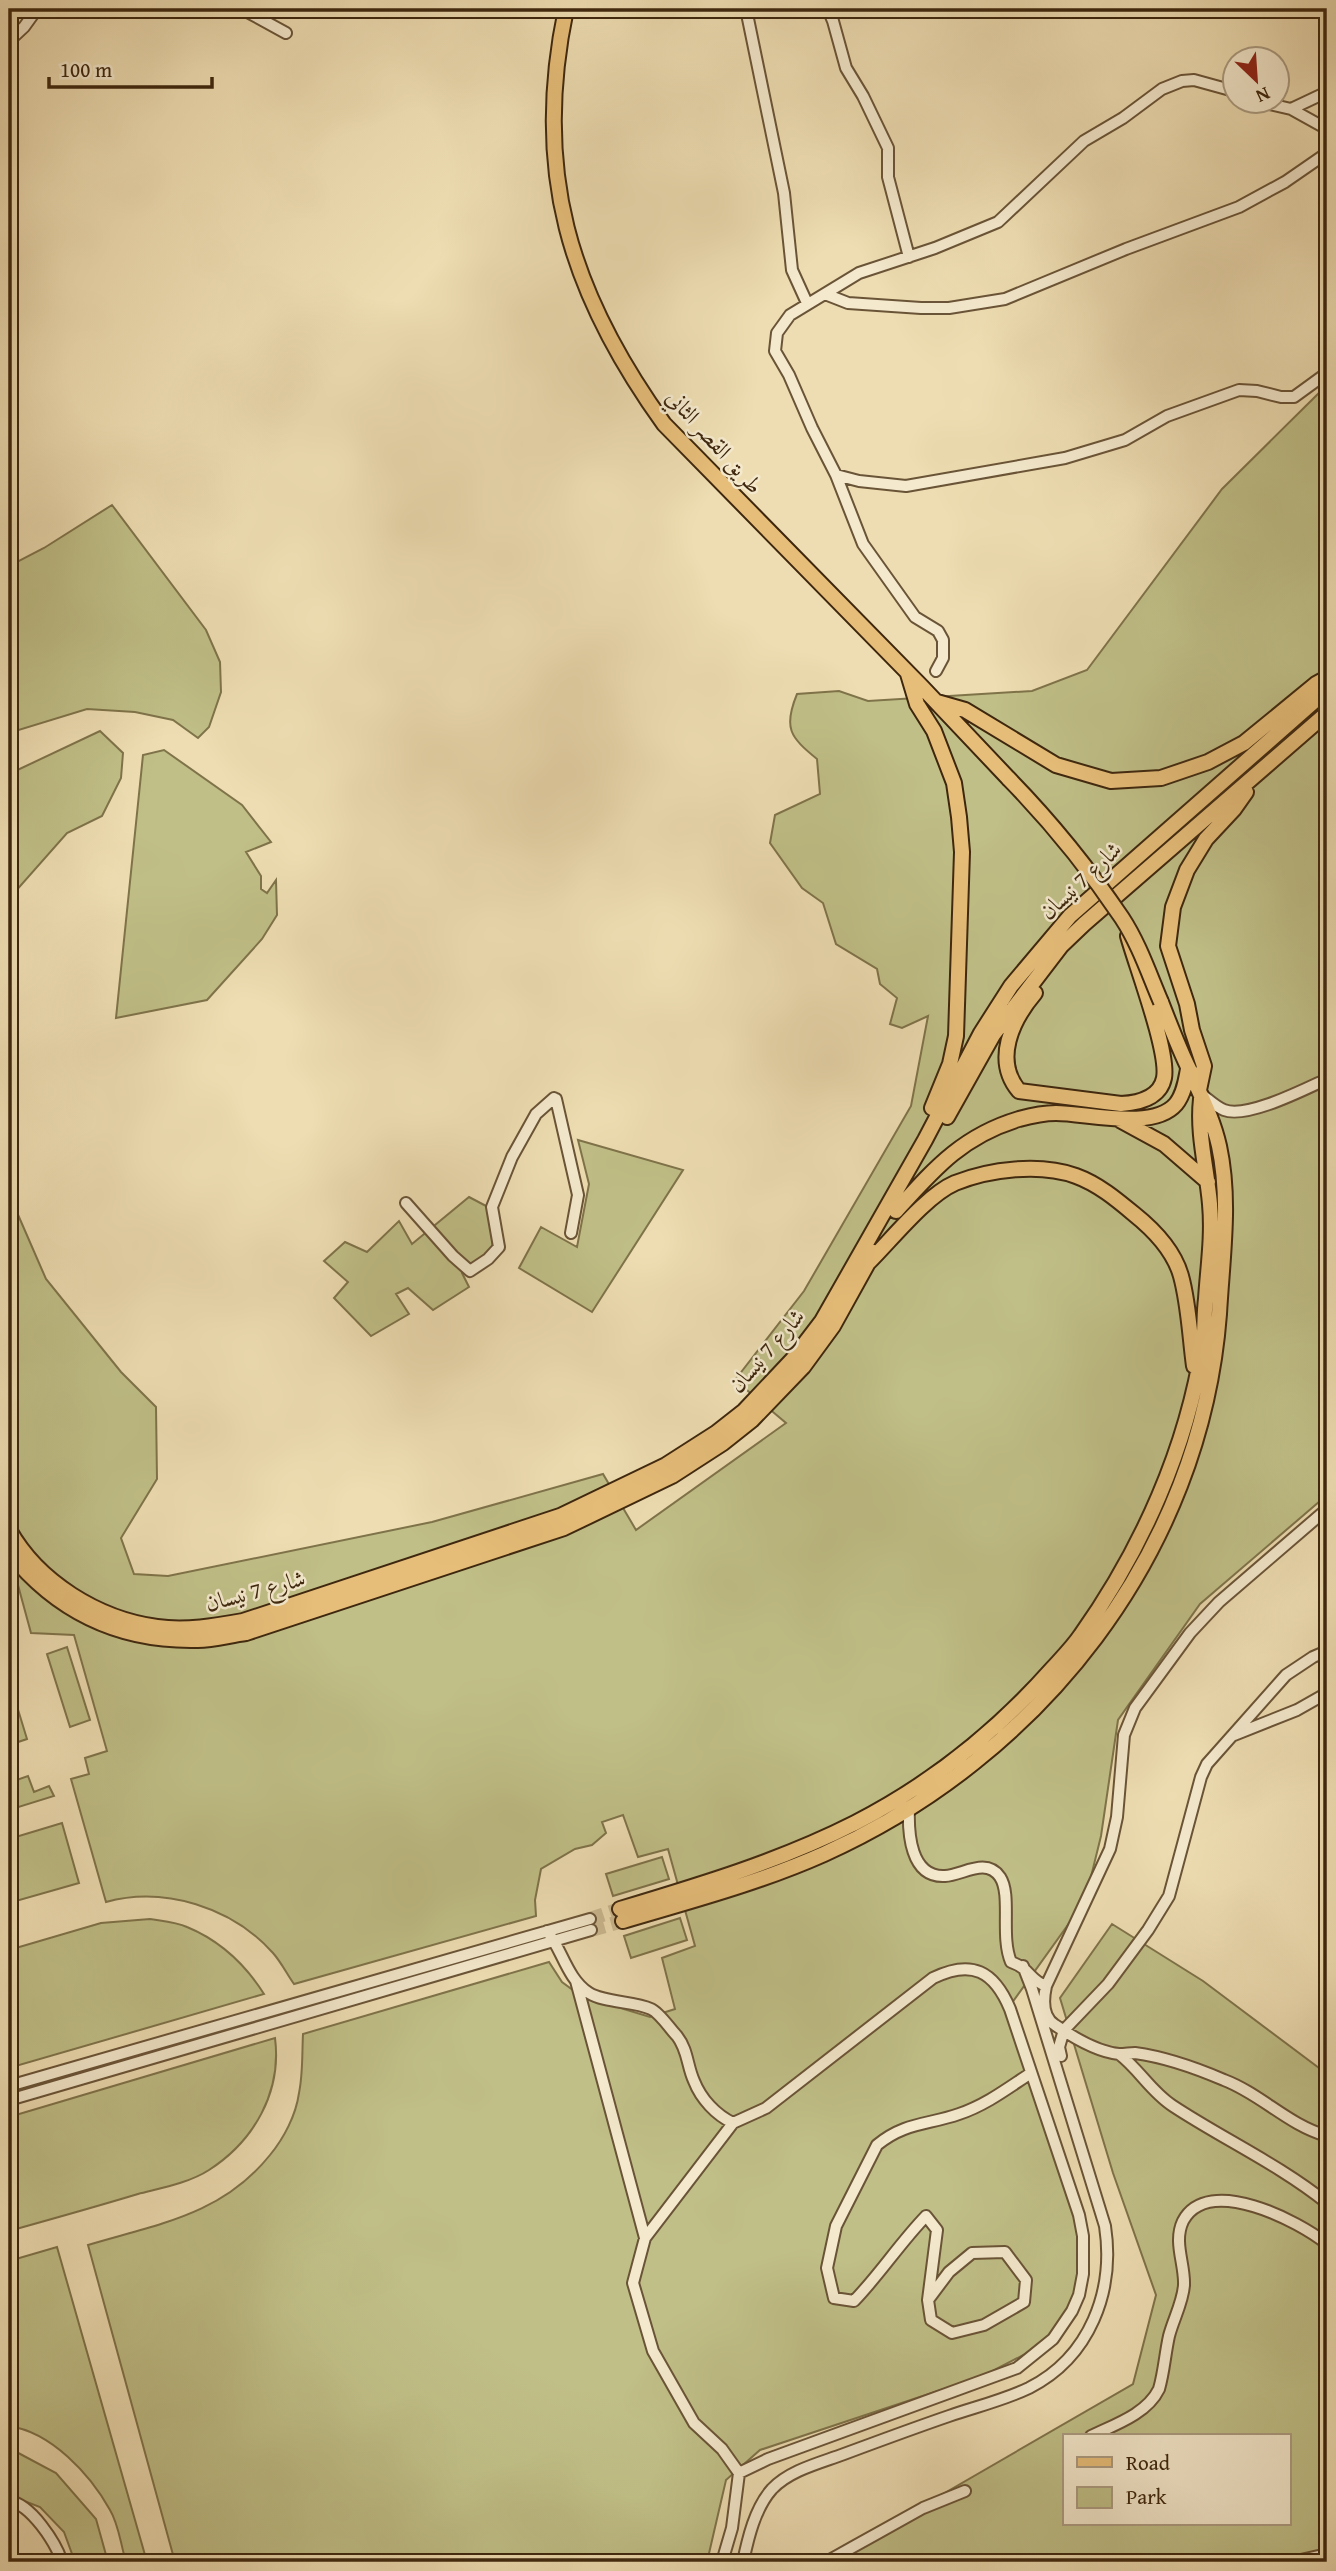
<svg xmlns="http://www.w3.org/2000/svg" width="1336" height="2571" font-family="'Gentium Book Plus',Amiri,serif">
  <rect width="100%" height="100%" fill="#eeddb2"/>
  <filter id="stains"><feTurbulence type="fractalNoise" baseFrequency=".00286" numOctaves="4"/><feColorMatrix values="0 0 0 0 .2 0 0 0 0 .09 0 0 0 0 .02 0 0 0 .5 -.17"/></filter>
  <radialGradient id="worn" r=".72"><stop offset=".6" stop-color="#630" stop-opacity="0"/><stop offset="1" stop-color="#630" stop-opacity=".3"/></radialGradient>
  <path fill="#c0bf87" stroke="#7f734a" stroke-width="2" fill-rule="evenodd" d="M 1327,385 L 1327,1495 L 1200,1604 L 1118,1720 L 1101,1836 L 1085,1901 L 1009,2007 L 1082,2226 L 1079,2305 L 1050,2341 L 983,2376 L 760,2450 L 726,2480 L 707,2562 L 175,2562 L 88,2245 C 158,2224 222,2215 270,2155 C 284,2138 296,2115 299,2093 C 303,2074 302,2053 303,2034 L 549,1962 L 562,1982 L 581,1996 L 650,2017 L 675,2009 L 662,1958 L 695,1946 L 668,1849 L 638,1857 L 623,1815 L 602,1822 L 606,1833 L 592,1845 L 575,1849 L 541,1869 L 535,1900 L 536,1916 L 294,1984 C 287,1974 281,1962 273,1953 C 232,1907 164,1886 106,1902 L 71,1779 L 89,1774 L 85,1758 L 107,1751 L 74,1635 L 31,1633 L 9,1552 L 9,1194 L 46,1279 L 121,1372 L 156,1407 L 157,1479 L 121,1538 L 134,1574 L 168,1576 L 432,1522 L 603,1474 L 636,1530 L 786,1423 L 735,1380 L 804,1291 L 911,1106 L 928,1016 L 902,1028 L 890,1024 L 897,998 L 880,984 L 877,969 L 836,944 L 823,903 L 802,888 L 770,843 L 775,815 L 820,794 L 817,759 C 790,737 783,728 797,694 L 839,691 L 868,701 L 1032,691 L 1087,670 L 1222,489 Z
    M 112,505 L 206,630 L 220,662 L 221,692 L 209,727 L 198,738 L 173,720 L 135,712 L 87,709 L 9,733 L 9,566 L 44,548 Z
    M 100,731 L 123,753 L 121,778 L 102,816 L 67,833 L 15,892 L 9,884 L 9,774 Z
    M 164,750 L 242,805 L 271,842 L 246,852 L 261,876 L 261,889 L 267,893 L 276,880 L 277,915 L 262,939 L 207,1000 L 116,1018 L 143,755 Z
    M 578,1140 L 683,1170 L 592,1312 L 519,1268 L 541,1227 L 577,1247 L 589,1184 Z
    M 469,1197 L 488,1207 L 493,1248 L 462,1273 L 469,1287 L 433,1310 L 408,1288 L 396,1294 L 409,1314 L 371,1336 L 334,1298 L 348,1282 L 324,1261 L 345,1242 L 367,1252 L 399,1221 L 412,1244 Z
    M 67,1647 L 90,1720 L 70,1727 L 47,1654 Z
    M 9,1680 L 27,1739 L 9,1745 Z
    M 28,1776 L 34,1792 L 49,1786 L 54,1796 L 9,1810 L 9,1780 L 11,1782 Z
    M 62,1823 L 79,1883 L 9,1903 L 9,1839 Z
    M 662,1857 L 669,1879 L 613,1896 L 606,1874 Z
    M 680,1918 L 687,1940 L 631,1958 L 624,1936 Z
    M 150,1919 C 162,1921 176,1922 187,1927 C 221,1941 245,1964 264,1994 L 9,2068 L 9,1950 L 101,1923 Z
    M 1112,1924 L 1203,1981 L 1327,2074 L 1327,2562 L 843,2562 L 879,2531 L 1133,2384 L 1156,2295 L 1113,2173 L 1060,1998 ZM 1065,2436 L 1289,2436 L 1289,2524 L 1065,2524 Z
    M 275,2038 C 282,2092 254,2141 209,2170 C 189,2183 161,2188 138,2194 C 95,2207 52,2219 9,2231 L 9,2117 Z
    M 57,2247 L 147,2562 L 126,2562 C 121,2546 119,2525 110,2510 C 90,2474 51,2432 9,2426 L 9,2261 Z
    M 9,2448 L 56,2473 L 96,2519 L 108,2562 L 75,2562 L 64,2532 L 40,2507 L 9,2495 Z"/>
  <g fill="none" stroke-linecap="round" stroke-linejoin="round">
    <path stroke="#cbb991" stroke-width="14" stroke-dasharray="14 7" stroke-linecap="butt" d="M 590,1919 L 620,1909
      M 591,1930 L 623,1921"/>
    <g stroke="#6a5437" stroke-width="14">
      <path id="minor" d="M 242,9 L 286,33
        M 746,9 L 784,193 L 792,270 L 807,303
        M 828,9 L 833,21 L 846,68 L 863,96 L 888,148 L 888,177 L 909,257
        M 9,41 L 24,27 L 37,9
        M 1261,102 L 1291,109 L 1327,129
        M 1291,109 L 1327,92
        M 1327,281 L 1327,321
        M 825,294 L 848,303 L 921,308 L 949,308 L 1005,299 L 1126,249 L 1239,207 L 1285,182 L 1327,153
        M 836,475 L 859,481 L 906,486 L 1065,458 L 1125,440 L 1167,416 L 1239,390 L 1257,391 L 1281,397 L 1294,397 L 1327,373
        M 936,671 L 943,658 L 943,640 L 938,631 L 915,617 L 863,544 L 836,475 L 812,428 L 789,375 L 775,351 L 777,333 L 790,315 L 859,273 L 935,248 L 998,222 L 1084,141 L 1123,118 L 1162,89 L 1182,81 L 1194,80 L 1234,91
        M 1201,1094 C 1208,1099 1216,1107 1224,1110 C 1247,1119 1305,1089 1327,1079
        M 556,1099 L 578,1195 L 571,1233
        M 406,1203 L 453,1256 L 470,1271 L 488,1259 L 499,1247 L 492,1207 L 512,1157 L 536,1114 L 554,1098
        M 1327,1509 L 1219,1602 L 1190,1633 L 1135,1708 L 1124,1735 L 1117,1817 L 1110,1849 L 1046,1986 C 1043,2000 1042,2017 1055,2025 C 1074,2038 1097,2052 1119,2054 C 1125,2054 1130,2053 1135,2053 C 1165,2057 1196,2068 1224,2080 C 1261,2094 1288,2125 1327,2136
        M 1234,1735 L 1297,1710 L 1327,1693
        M 909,1808 C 908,1832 910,1878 945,1876 C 963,1875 986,1857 1000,1877 C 1012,1895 1000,1936 1011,1962 C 1031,1969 1029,1980 1046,1986
        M 547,1931 C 562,1949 567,1979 589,1993 C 605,2003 634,2001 651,2009 C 660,2013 670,2029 677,2036 C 688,2050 687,2066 694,2081 C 701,2099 716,2115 733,2123 L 766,2108 L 933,1978 C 972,1959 994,1971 1010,2009 L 1079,2215 L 1083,2236 L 1083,2274 L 1079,2295 L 1072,2311 L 1053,2339 L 1017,2368 L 768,2459 L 739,2473 L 732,2528 L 722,2562
        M 576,1981 L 645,2238
        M 1119,2054 C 1139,2069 1151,2092 1173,2106 C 1223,2139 1280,2165 1327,2203
        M 1061,2056 L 1059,2047 L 1064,2030 L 1108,1984 L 1148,1930 L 1169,1896 L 1201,1777 L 1207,1764 L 1286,1675 L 1313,1657 L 1327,1651
        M 9,2086 L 590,1919
        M 9,2100 L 591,1930
        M 733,2123 L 645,2238 L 633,2283 L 653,2351 L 694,2423 L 722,2449 L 739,2473
        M 1005,2252 L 1026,2280 L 1024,2302 L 984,2325 L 952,2333 L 931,2320 L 928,2300 L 949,2272 L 972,2253 Z
        M 928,2300 L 937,2230 L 926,2216 C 900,2243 880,2274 854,2301 L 834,2298 L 827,2268 L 836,2226 L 877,2145 C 905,2122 928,2125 959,2114 C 986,2105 1008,2088 1031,2073
        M 1091,2436 C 1114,2425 1147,2414 1159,2389 C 1164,2372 1165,2354 1169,2336 C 1173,2320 1183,2302 1184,2285 C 1185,2264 1173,2242 1183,2221 C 1208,2174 1299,2221 1327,2244
        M 9,2501 C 31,2504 56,2543 62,2562
        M 743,2562 C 748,2538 755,2508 772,2489 C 790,2470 820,2463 844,2454 C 879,2441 914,2428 949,2416 C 975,2407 1004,2400 1029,2388 C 1090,2357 1115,2291 1105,2226 L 1032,1989 L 1023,1966
        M 826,2562 L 923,2508 L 965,2491
        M 1292,2562 L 1327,2554"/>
    </g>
    <g stroke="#3e270e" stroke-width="18">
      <path id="major" d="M 566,9 C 532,170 569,292 664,424 L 922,687 L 1009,779
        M 908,674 L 917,704 L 934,731 L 954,783 L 959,817 L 962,852 L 956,1036 L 950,1064 L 932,1108
        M 937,702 L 965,710 L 1056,765 L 1111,781 L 1161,778 L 1208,762 L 1244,743 L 1316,684 L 1327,678
        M 1035,993 C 1012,1020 993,1060 1019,1091 L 1121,1104 C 1138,1103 1160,1098 1164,1078 C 1169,1052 1136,965 1128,936
        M 1199,1090 L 1204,1066 L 1192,1030 L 1187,1004 L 1168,946 L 1173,907 L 1187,870 L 1206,839 L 1234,809 L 1246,792
        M 947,1117 L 993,1035 L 1061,946 L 1084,924 L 1327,713
        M 1120,1120 L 1164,1144 L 1208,1182
        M 896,1211 C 934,1169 962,1136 1019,1119 C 1030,1116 1044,1113 1056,1113 C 1087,1113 1153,1131 1176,1104 C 1184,1094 1186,1080 1188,1069
        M 869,1262 C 892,1239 927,1195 955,1183 C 990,1169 1040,1163 1076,1176 C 1098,1184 1116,1199 1134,1214 C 1154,1230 1174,1251 1181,1276 C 1189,1305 1190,1337 1194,1366
        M 9,1530 C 38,1582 98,1619 157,1627 C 186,1631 215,1626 243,1621 L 560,1516 L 666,1465 L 716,1433 L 744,1411 L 793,1359 L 822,1321 L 925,1140 L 981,1033 L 1011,986 L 1070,916 L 1327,690
        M 9,1552 C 57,1612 120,1642 198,1640 C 214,1640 230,1635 246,1633 L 564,1528 L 672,1476 L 723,1443 L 752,1420 L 803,1367 L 833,1326 L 874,1252
        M 620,1909 C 700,1885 780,1861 855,1823 C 929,1785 997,1731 1052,1669 C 1062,1658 1073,1647 1081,1635 C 1142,1549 1187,1448 1203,1344 C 1205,1329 1204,1314 1206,1299 C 1208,1267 1213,1237 1210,1204 C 1207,1169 1197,1134 1201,1099
        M 623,1921 C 690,1901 759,1883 824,1854 C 1040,1757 1201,1553 1219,1314 C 1222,1258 1231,1201 1219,1146 C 1213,1119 1201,1096 1190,1071 C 1179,1049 1170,1025 1161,1002"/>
    </g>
    <use href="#minor" stroke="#f4e9cd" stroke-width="10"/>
    <use href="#major" stroke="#e7be79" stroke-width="14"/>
    <g stroke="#3e270e" stroke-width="18" stroke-linecap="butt">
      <path id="major-bridge" d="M 1009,779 C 1050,821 1089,869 1122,918 C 1139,944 1149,974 1161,1002"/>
    </g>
    <use href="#major-bridge" stroke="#e7be79" stroke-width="14"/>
  </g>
  <g text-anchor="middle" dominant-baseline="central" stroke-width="5" stroke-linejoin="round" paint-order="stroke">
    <g font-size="23" fill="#3e270e" stroke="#f4e9cd">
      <text transform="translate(715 441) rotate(48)">طريق القصر الثاني</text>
      <text transform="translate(1080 880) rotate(-43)">شارع 7 نيسان</text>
      <text transform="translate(766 1350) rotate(-49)">شارع 7 نيسان</text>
      <text transform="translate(255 1590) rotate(-15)">شارع 7 نيسان</text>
    </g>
  </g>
  <rect width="1336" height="2571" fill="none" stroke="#eeddb2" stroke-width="35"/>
  <rect x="10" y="10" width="1315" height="2550" fill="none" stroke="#3e270e" stroke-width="3.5"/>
  <rect x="18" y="18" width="1301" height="2536" fill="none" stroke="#3e270e" stroke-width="2"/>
  <rect x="1063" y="2434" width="228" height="91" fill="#f4e9cd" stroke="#ab9b81" stroke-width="2"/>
  <rect x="1077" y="2457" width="35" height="10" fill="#e7be79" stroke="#ab9b81" stroke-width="2"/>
  <text x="1126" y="2470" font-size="21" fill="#3e270e">Road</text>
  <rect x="1077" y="2487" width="35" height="21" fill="#c0bf87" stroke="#ab9b81" stroke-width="2"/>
  <text x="1126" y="2504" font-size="21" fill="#3e270e">Park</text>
  <g transform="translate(1256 80) rotate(155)"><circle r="33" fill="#f4e9cd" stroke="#ab9b81" stroke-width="2"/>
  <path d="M0-5L12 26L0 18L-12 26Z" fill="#8f2418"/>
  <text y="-10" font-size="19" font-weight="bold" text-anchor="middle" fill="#3e270e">N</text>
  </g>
  <path d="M49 77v10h163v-10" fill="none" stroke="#3e270e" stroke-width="3.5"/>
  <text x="60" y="77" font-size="21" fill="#3e270e" stroke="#f4e9cd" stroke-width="5" paint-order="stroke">100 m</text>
  <rect width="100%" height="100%" filter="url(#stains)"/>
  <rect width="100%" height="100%" fill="url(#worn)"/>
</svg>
